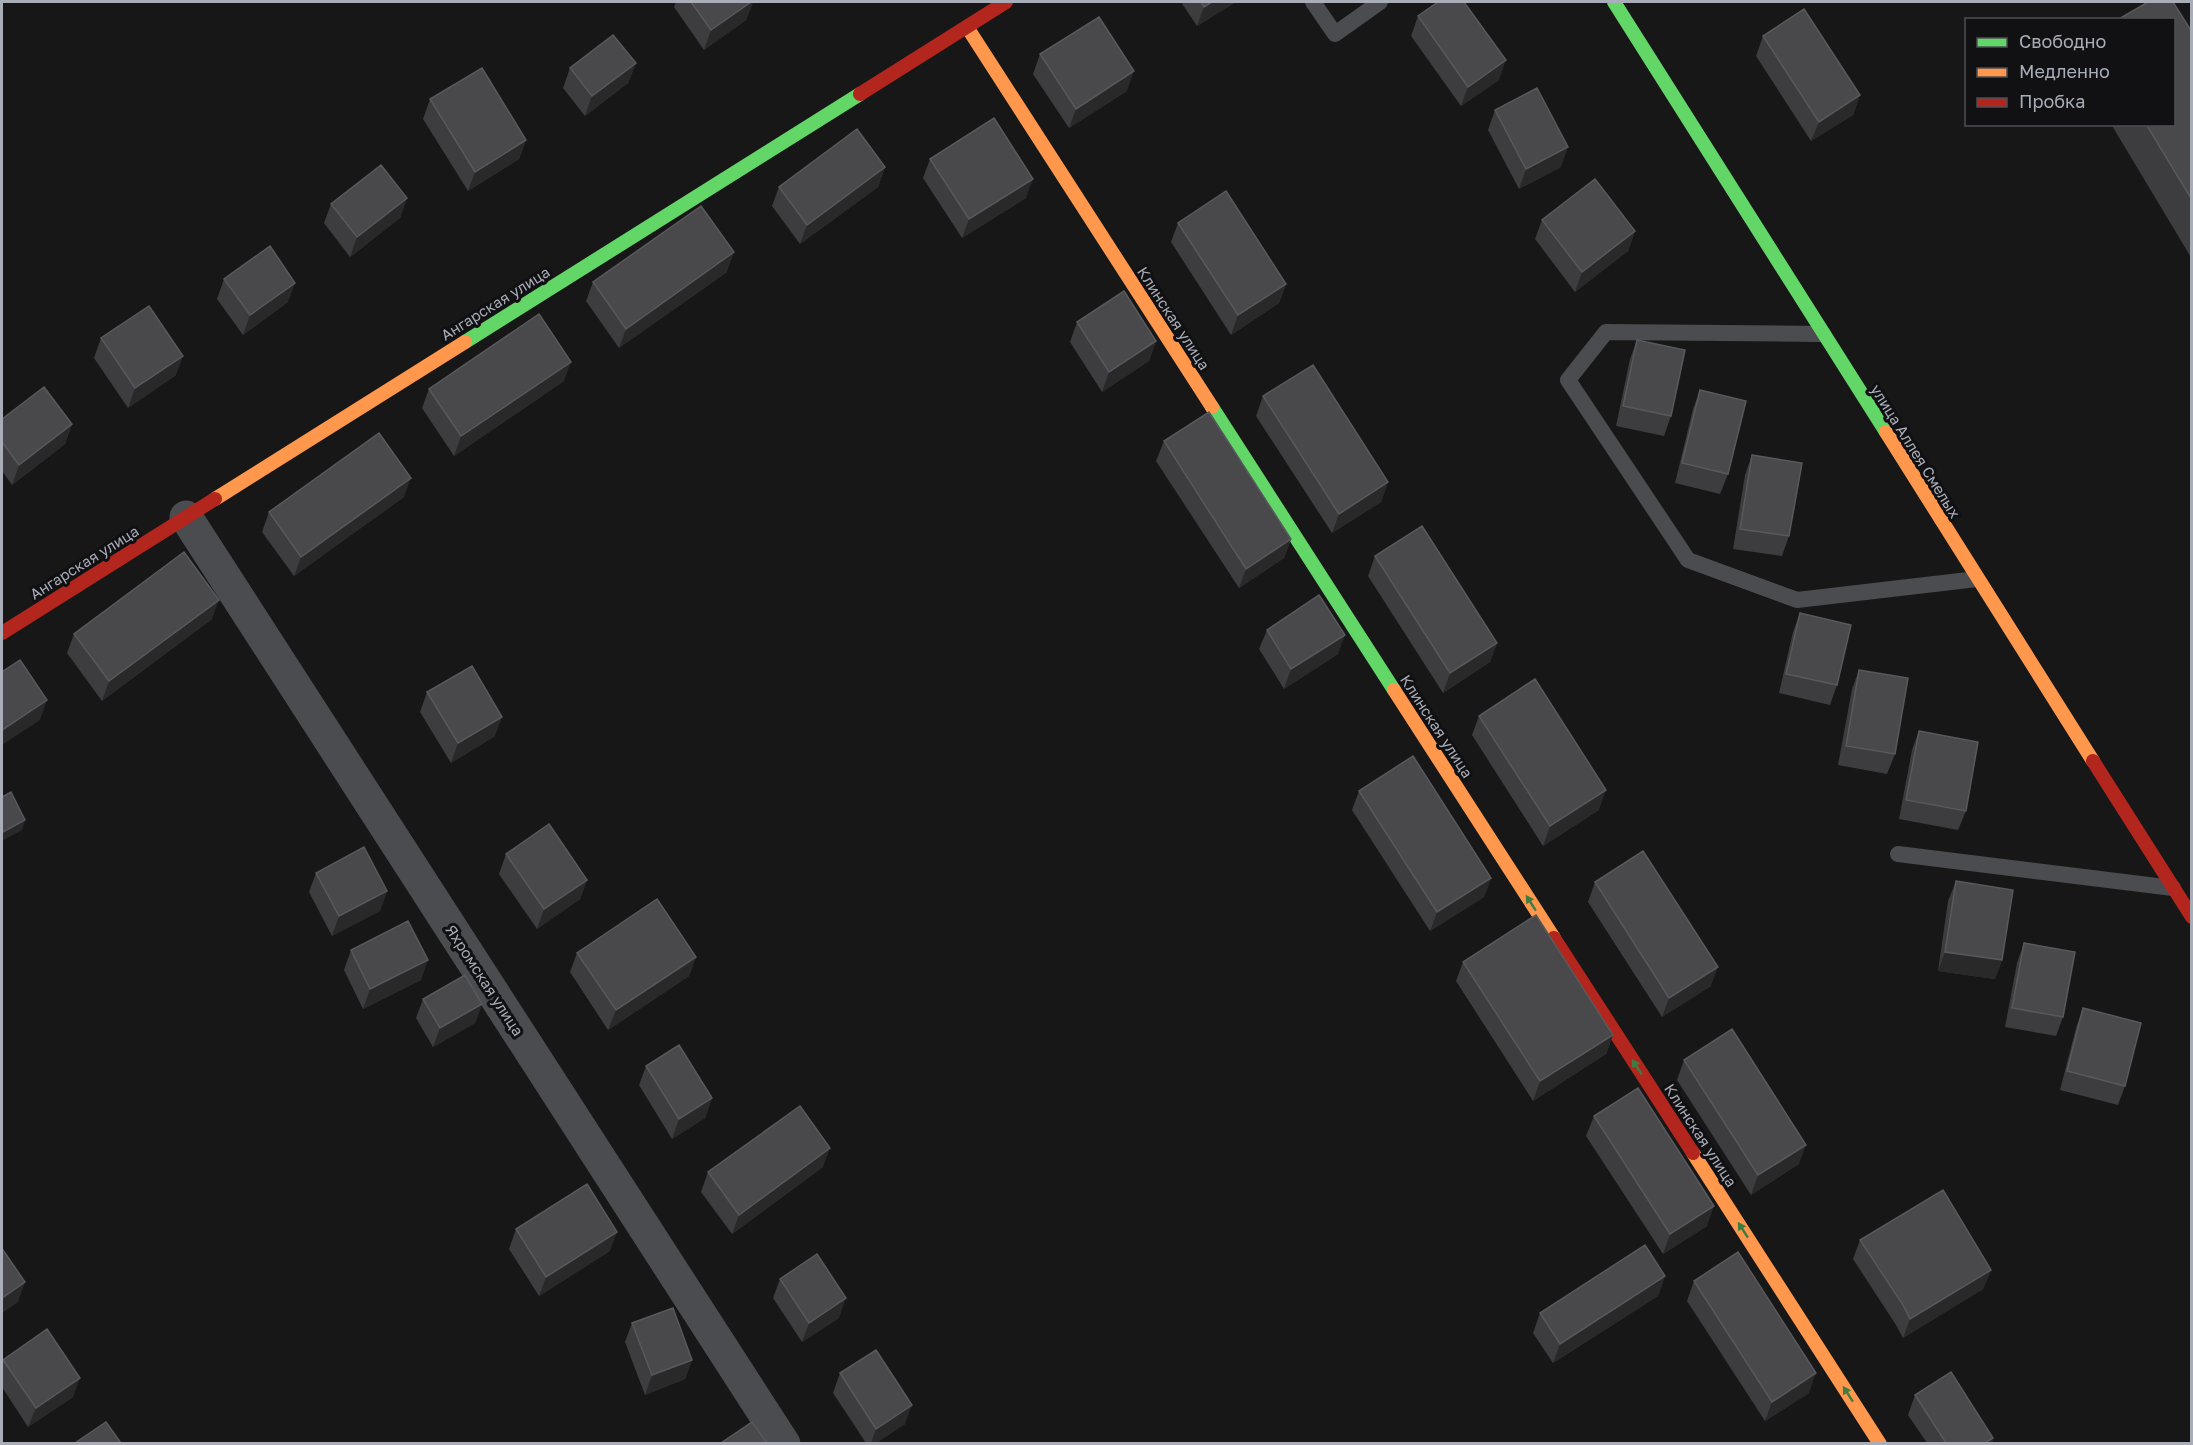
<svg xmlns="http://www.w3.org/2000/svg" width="2193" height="1445" font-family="'Golos Text',sans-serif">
  <rect width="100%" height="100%" fill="#171717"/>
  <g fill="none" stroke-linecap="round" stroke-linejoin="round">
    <path stroke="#4b4c50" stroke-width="16" d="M 1313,2 L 1335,34 L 1380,2
      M 1823,334 L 1606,332 L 1568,380 L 1688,560 L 1797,600 L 1977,579
      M 1898,854 L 2173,888"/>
    <path stroke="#4b4c50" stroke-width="33" d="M 186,517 L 784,1444"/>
    <path stroke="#63d668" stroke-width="14" d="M 1614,2 L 1886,432
      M 465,342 L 860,94
      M 1212,407 L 1394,690"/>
    <path stroke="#ff974d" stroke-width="14" d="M 967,27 L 1212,407
      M 1886,432 L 2093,761
      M 215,499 L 465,342
      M 1394,690 L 1554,938
      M 1693,1153 L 1880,1444"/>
    <path stroke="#b3261e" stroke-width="14" d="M 860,94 L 1006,2
      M 2,633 L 215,499
      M 2093,761 L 2192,917
      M 1554,938 L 1693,1153"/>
  </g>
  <path fill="#3d3d3f" d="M 676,2 L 753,2 L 746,20 L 704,50 L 674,7 Z
    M 1181,2 L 1236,2 L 1197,26 Z
    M 1418,16 L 1499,80 L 1461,106 L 1411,36 Z
    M 2192,32 L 2192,259 L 2111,124 L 2174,124 Z
    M 1763,36 L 1860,95 L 1853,115 L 1811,141 L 1756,56 Z
    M 1040,54 L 1127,91 L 1069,128 L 1033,74 Z
    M 636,63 L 628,83 L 585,116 L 563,88 L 570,68 Z
    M 430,99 L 526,140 L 519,159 L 468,191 L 423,119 Z
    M 1495,110 L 1561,167 L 1519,189 L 1488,130 Z
    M 930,159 L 1026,198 L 962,238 L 923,178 Z
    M 885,167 L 878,187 L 800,244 L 772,206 L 779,187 Z
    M 407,198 L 400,218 L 350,257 L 324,223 L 331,204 Z
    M 1542,220 L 1635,231 L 1628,251 L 1575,292 L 1535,239 Z
    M 1178,223 L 1286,284 L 1279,303 L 1231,335 L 1171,242 Z
    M 727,272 L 619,348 L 586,301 L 593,282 Z
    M 224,279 L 288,302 L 243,335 L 217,299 Z
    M 1077,322 L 1156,341 L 1149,361 L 1102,392 L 1070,342 Z
    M 101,338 L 176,375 L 128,408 L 94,358 Z
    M 1637,340 L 1671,416 L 1664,436 L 1616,426 L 1630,359 Z
    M 564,381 L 454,456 L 422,408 L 429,389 Z
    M 1700,390 L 1728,474 L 1720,494 L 1675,483 L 1693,409 Z
    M 1263,396 L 1388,482 L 1381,502 L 1332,533 L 1256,416 Z
    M 2,419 L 72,424 L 65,444 L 12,485 L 2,471 Z
    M 1164,441 L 1291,539 L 1284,558 L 1239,588 L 1156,461 Z
    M 1752,455 L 1789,536 L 1782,556 L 1733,549 L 1745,475 Z
    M 404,497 L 294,576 L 262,532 L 269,512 Z
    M 1375,556 L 1497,643 L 1490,662 L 1443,693 L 1368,576 Z
    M 1800,613 L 1837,685 L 1830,705 L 1779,693 L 1793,632 Z
    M 212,619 L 102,701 L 67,653 L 74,634 Z
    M 1267,630 L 1338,654 L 1284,689 L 1259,649 Z
    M 1859,670 L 1895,754 L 1887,774 L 1838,765 L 1852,689 Z
    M 427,692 L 495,736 L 451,763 L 420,712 Z
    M 1479,716 L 1599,810 L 1543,846 L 1472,735 Z
    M 1919,731 L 1966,811 L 1958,830 L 1899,819 L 1912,750 Z
    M 1359,791 L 1491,878 L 1484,897 L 1430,931 L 1352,810 Z
    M 506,854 L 587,880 L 580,899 L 537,929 L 499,874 Z
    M 316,873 L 387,891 L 380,911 L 332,936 L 309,892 Z
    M 1956,881 L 2002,960 L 1995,979 L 1938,971 L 1948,901 Z
    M 1595,882 L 1711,986 L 1662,1017 L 1588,902 Z
    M 2024,943 L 2063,1017 L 2056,1036 L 2005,1027 L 2017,963 Z
    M 351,950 L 421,980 L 363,1009 L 344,970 Z
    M 577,953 L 696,957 L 689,976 L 608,1030 L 570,972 Z
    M 1463,962 L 1613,1035 L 1606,1054 L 1533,1101 L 1456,981 Z
    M 423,999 L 482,1004 L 475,1023 L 433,1047 L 416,1018 Z
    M 2083,1008 L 2125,1086 L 2118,1105 L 2060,1090 L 2076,1028 Z
    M 1684,1060 L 1799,1164 L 1751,1195 L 1677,1080 Z
    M 646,1066 L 712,1098 L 705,1118 L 672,1139 L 639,1085 Z
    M 1594,1116 L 1707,1226 L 1663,1254 L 1586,1136 Z
    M 823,1167 L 732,1234 L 701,1192 L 708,1172 Z
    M 516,1229 L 610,1251 L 539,1296 L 509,1249 Z
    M 1860,1240 L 1991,1270 L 1983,1289 L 1903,1338 L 1896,1325 L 1853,1259 Z
    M 1665,1276 L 1658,1296 L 1553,1363 L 1533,1333 L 1540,1313 Z
    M 780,1279 L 839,1318 L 802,1342 L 773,1298 Z
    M 1694,1281 L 1809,1393 L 1765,1421 L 1687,1301 Z
    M 632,1323 L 692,1360 L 685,1379 L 645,1395 L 625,1342 Z
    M 3,1360 L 73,1397 L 28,1427 L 2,1387 L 2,1365 Z
    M 840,1373 L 905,1424 L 876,1443 L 866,1443 L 833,1393 Z
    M 1915,1395 L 1993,1438 L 1992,1443 L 1927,1443 L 1908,1415 Z"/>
  <path fill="#29292a" d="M 751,2 L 753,2 L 746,20 L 704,50 L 711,30 Z
    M 1212,2 L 1236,2 L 1197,26 L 1204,7 Z
    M 1506,60 L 1499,80 L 1461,106 L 1468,87 Z
    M 636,63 L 628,83 L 585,116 L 592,96 Z
    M 1134,71 L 1127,91 L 1069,128 L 1076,109 Z
    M 1860,95 L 1853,115 L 1811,141 L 1819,122 Z
    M 526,140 L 519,159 L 468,191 L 475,172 Z
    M 1568,147 L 1561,167 L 1519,189 L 1526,169 Z
    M 885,167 L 878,187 L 800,244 L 807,225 Z
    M 1033,179 L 1026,198 L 962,238 L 969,219 Z
    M 407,198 L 400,218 L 350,257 L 357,237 Z
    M 1635,231 L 1628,251 L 1575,292 L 1582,272 Z
    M 734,252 L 727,272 L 619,348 L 626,329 Z
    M 295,283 L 288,302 L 243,335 L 250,315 Z
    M 1286,284 L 1279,303 L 1231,335 L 1238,315 Z
    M 1156,341 L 1149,361 L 1102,392 L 1109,372 Z
    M 183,356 L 176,375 L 128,408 L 135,388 Z
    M 571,362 L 564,381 L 454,456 L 461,436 Z
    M 72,424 L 65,444 L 12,485 L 19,465 Z
    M 411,478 L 404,497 L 294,576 L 301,557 Z
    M 1388,482 L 1381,502 L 1332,533 L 1339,514 Z
    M 1291,539 L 1284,558 L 1239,588 L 1246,569 Z
    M 219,600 L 212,619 L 102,701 L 109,681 Z
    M 1345,635 L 1338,654 L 1284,689 L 1291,669 Z
    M 1497,643 L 1490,662 L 1443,693 L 1450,673 Z
    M 47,700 L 40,720 L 2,745 L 2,730 Z
    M 502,717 L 495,736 L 451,763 L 458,743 Z
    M 1606,790 L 1599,810 L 1543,846 L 1550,826 Z
    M 25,820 L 22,830 L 2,841 L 3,832 Z
    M 1491,878 L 1484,897 L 1430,931 L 1437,912 Z
    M 587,880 L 580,899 L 537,929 L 544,909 Z
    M 387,891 L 380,911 L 332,936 L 339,916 Z
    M 1945,952 L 2002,960 L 1995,979 L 1938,971 Z
    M 696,957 L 689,976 L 608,1030 L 616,1010 Z
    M 428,960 L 421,980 L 363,1009 L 370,989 Z
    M 1718,967 L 1711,986 L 1662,1017 L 1669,998 Z
    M 482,1004 L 475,1023 L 433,1047 L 440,1028 Z
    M 1613,1035 L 1606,1054 L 1533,1101 L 1540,1081 Z
    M 712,1098 L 705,1118 L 672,1139 L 679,1119 Z
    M 1806,1145 L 1799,1164 L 1751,1195 L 1758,1175 Z
    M 830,1148 L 823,1167 L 732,1234 L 739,1215 Z
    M 1714,1206 L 1707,1226 L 1663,1254 L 1670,1234 Z
    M 617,1232 L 610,1251 L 539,1296 L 546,1277 Z
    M 1991,1270 L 1983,1289 L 1903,1338 L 1910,1319 Z
    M 1665,1276 L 1658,1296 L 1553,1363 L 1560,1344 Z
    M 25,1282 L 18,1302 L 2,1313 L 2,1298 Z
    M 846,1298 L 839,1318 L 802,1342 L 809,1323 Z
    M 692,1360 L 685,1379 L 645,1395 L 652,1375 Z
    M 1816,1373 L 1809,1393 L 1765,1421 L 1772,1402 Z
    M 80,1378 L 73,1397 L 28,1427 L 36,1408 Z
    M 912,1405 L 905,1424 L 876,1443 L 871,1443 L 876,1429 Z
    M 1993,1438 L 1992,1443 L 1985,1443 Z"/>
  <path fill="#49494c" stroke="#58595d" stroke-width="1.5" d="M 691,2 L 751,2 L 711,30 Z
    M 1201,2 L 1212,2 L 1204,7 Z
    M 1438,2 L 1464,2 L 1506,60 L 1468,87 L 1418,16 Z
    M 2148,2 L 2173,2 L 2192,32 L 2192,200 L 2146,124 L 2174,124 L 2174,20 L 2117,20 Z
    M 1804,9 L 1860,95 L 1819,122 L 1763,36 Z
    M 1099,17 L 1134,71 L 1076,109 L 1040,54 Z
    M 613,35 L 636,63 L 592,96 L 570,68 Z
    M 482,68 L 526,140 L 475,172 L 430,99 Z
    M 1537,88 L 1568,147 L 1526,169 L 1495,110 Z
    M 994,118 L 1033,179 L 969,219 L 930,159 Z
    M 857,129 L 885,167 L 807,225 L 779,187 Z
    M 381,165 L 407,198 L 357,237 L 331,204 Z
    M 1595,179 L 1635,231 L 1582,272 L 1542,220 Z
    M 1226,191 L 1286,284 L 1238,315 L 1178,223 Z
    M 701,206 L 734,252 L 626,329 L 593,282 Z
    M 270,246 L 295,283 L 250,315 L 224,279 Z
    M 1124,291 L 1156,341 L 1109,372 L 1077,322 Z
    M 149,306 L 183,356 L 135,388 L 101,338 Z
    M 539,314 L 571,362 L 461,436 L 429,389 Z
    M 1637,340 L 1685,350 L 1671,416 L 1623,406 Z
    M 1313,365 L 1388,482 L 1339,514 L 1263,396 Z
    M 44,387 L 72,424 L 19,465 L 2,442 L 2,419 Z
    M 1700,390 L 1746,401 L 1728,474 L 1682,463 Z
    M 1209,412 L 1291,539 L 1246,569 L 1164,441 Z
    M 379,433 L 411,478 L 301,557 L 269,512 Z
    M 1752,455 L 1802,463 L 1789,536 L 1740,529 Z
    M 1422,526 L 1497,643 L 1450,673 L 1375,556 Z
    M 184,552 L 219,600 L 109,681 L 74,634 Z
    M 1319,595 L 1345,635 L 1291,669 L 1267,630 Z
    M 1800,613 L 1851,625 L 1837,685 L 1786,674 Z
    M 20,660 L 47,700 L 2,730 L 2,672 Z
    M 472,666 L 502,717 L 458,743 L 427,692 Z
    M 1859,670 L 1908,678 L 1895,754 L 1846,746 Z
    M 1535,679 L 1606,790 L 1550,826 L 1479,716 Z
    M 1919,731 L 1978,742 L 1966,811 L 1906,800 Z
    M 1413,756 L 1491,878 L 1437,912 L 1359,791 Z
    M 11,792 L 25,820 L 3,832 L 2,830 L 2,797 Z
    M 549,824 L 587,880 L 544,909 L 506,854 Z
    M 364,847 L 387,891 L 339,916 L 316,873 Z
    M 1643,851 L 1718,967 L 1669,998 L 1595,882 Z
    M 1956,881 L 2013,890 L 2002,960 L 1945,952 Z
    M 657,899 L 696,957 L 616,1010 L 577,953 Z
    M 1536,915 L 1613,1035 L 1540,1081 L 1463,962 Z
    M 408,921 L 428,960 L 370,989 L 351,950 Z
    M 2024,943 L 2075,952 L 2063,1017 L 2012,1008 Z
    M 465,975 L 482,1004 L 440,1028 L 423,999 Z
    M 2083,1008 L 2141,1023 L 2125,1086 L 2067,1071 Z
    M 1732,1029 L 1806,1145 L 1758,1175 L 1684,1060 Z
    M 679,1045 L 712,1098 L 679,1119 L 646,1066 Z
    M 1638,1088 L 1714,1206 L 1670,1234 L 1594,1116 Z
    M 800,1106 L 830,1148 L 739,1215 L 708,1172 Z
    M 587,1184 L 617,1232 L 546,1277 L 516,1229 Z
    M 1943,1190 L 1991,1270 L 1910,1319 L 1903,1305 L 1860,1240 Z
    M 1645,1245 L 1665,1276 L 1560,1344 L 1540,1313 Z
    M 3,1250 L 25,1282 L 2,1298 L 2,1251 Z
    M 1738,1252 L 1816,1373 L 1772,1402 L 1694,1281 Z
    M 817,1254 L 846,1298 L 809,1323 L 780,1279 Z
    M 673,1308 L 692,1360 L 652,1375 L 632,1323 Z
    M 47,1329 L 80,1378 L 36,1408 L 3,1360 Z
    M 876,1350 L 912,1405 L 876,1429 L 840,1373 Z
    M 1951,1372 L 1993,1438 L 1985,1443 L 1946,1443 L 1915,1395 Z
    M 106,1422 L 121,1443 L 75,1443 Z
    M 752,1422 L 767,1443 L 721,1443 Z"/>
  <defs><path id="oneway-solid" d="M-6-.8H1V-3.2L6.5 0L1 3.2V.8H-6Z" transform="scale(1.5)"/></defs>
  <g fill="#3e7d42">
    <use href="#oneway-solid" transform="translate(1531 903) rotate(-123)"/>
    <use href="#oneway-solid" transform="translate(1637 1067) rotate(-123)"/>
    <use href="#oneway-solid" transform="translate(1743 1230) rotate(-123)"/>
    <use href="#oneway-solid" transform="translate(1848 1394) rotate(-123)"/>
  </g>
  <g text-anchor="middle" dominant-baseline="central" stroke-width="6" stroke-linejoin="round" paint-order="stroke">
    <g font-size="15" fill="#a8adb8" stroke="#111113">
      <text transform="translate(495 303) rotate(-32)">Ангарская улица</text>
      <text transform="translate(1174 318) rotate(57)">Клинская улица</text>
      <text transform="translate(1916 451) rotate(58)">улица Аллея Смелых</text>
      <text transform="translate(84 562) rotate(-32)">Ангарская улица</text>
      <text transform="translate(1437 726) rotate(57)">Клинская улица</text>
      <text transform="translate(485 980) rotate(57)">Яхромская улица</text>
      <text transform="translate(1701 1135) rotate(57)">Клинская улица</text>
    </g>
  </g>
  <rect width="2193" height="1445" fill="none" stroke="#a8adb8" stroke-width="6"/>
  <rect x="1965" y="18" width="210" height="108" fill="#111113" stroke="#4d4f55" stroke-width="1.5"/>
  <rect x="1977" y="38" width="30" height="9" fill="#63d668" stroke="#4d4f55" stroke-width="1.5"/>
  <text x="2019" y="48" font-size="18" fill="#a8adb8">Свободно</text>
  <rect x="1977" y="68" width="30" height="9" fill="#ff974d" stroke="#4d4f55" stroke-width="1.5"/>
  <text x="2019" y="78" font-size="18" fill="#a8adb8">Медленно</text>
  <rect x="1977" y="98" width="30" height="9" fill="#b3261e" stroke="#4d4f55" stroke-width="1.5"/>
  <text x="2019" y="108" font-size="18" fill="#a8adb8">Пробка</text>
</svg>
